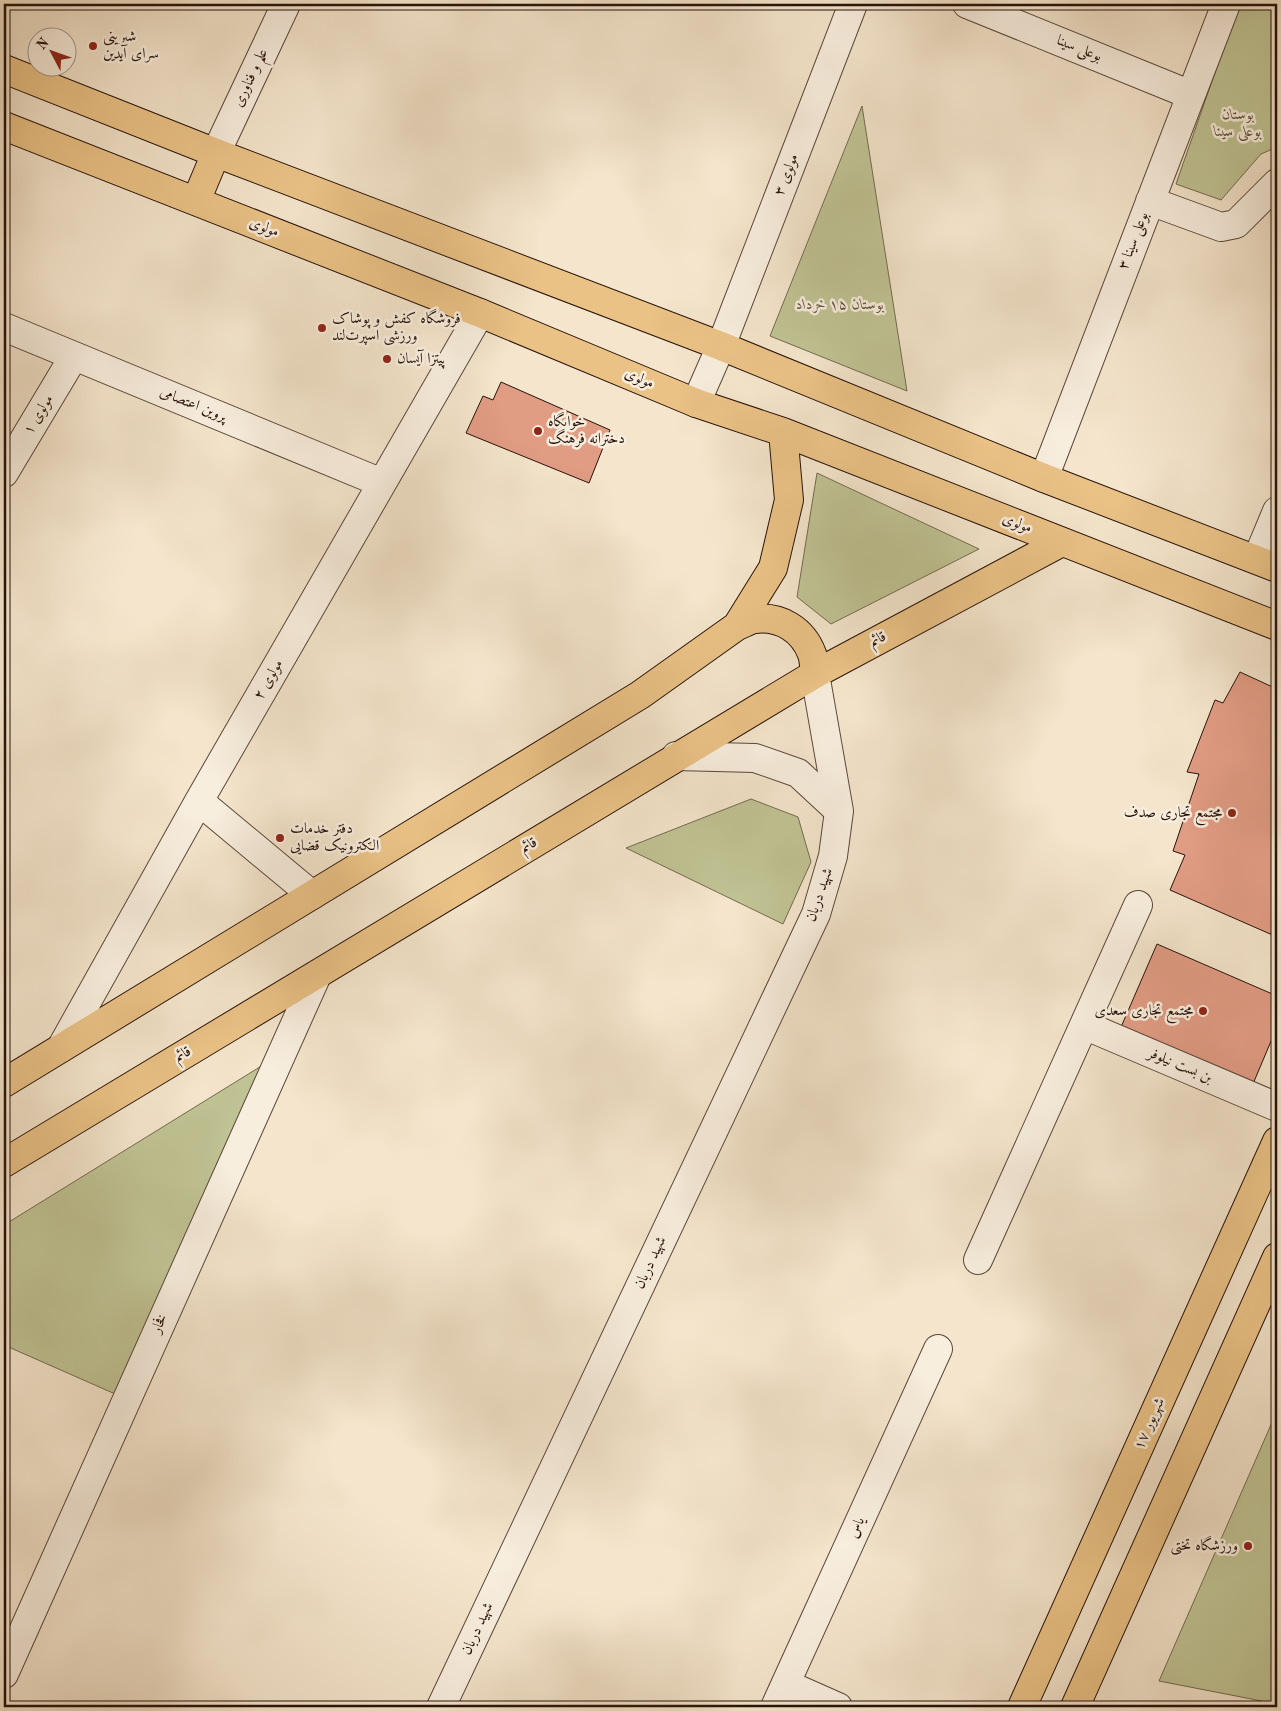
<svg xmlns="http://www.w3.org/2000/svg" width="1281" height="1711" font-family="'Old Standard TT',Amiri,serif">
  <rect width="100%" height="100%" fill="#f4e5cc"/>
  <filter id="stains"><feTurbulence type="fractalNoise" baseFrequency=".004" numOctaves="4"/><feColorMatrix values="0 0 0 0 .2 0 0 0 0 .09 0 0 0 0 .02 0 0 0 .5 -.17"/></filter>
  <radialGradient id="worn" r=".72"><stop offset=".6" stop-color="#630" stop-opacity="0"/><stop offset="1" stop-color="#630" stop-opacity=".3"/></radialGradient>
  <path fill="#c0c394" stroke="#746a4f" d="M 1239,4 L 1277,4 L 1277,147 L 1261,154 L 1221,200 L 1176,184 Z
    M 862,106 L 907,391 L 770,336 Z
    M 817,473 L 979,549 L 831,624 L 797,597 Z
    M 751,799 L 798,817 L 811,862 L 783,924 L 626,848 Z
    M 263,1065 L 122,1397 L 4,1345 L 4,1225 Z
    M 1277,1411 L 1277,1704 L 1159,1681 Z"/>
  <path fill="#e19c84" stroke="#27120a" d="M 501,382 L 610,430 L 589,483 L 466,433 L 483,396 L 493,400 Z
    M 1240,672 L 1277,689 L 1277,937 L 1170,890 L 1185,855 L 1173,851 L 1199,774 L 1187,772 L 1215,700 L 1223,703 Z
    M 1157,944 L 1277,996 L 1277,1027 L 1250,1091 L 1118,1034 Z"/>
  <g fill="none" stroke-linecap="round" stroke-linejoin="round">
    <g stroke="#5a473a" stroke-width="30">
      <path id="minor" d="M 967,4 L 1191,95
        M 216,153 L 286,4
        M 1150,201 L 1221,227 L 1236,224 L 1277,183
        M 4,327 L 382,483
        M 696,403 L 721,346 L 853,4
        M 4,473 L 74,356
        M 1044,478 L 1226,4
        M 1257,559 L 1277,511
        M 676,756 L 755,758 L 798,773 L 839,811
        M 199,801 L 312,895
        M 1084,1025 L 1277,1107
        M 61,1048 L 199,801 L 480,313
        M 978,1260 L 1138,905
        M 4,1674 L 317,975
        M 786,1684 L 838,1707
        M 441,1707 L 816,914 L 833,856 L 839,811 L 815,674
        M 775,1707 L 938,1349"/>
    </g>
    <g stroke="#27120a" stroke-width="30">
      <path id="major" d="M 4,69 L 216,153 L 721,346 L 1044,478 L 1277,568
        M 4,126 L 480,313 L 696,403 L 783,432 L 1277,626
        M 196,201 L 216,153
        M 737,626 C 743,624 749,620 755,619 C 781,616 803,630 812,654 C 814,660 814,667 815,674
        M 4,1083 L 640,695 L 737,626 L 773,568 L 789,500 L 783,432
        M 4,1163 L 815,674 L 1062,542
        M 1022,1707 L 1277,1141
        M 1075,1707 L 1277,1257"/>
    </g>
    <use href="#minor" stroke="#f8eede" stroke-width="28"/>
    <use href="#major" stroke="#eac286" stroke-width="28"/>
  </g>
  <g fill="#8f2418" stroke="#f8eede" stroke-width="2">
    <circle cx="93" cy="46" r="5"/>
    <circle cx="322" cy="328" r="5"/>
    <circle cx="387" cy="359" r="5"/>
    <circle cx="538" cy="431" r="5"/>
    <circle cx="1232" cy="813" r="5"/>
    <circle cx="280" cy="838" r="5"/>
    <circle cx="1203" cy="1011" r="5"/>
    <circle cx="1248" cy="1546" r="5"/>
  </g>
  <g text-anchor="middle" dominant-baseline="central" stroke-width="5" stroke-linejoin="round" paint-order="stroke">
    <g font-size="15" fill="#27120a" stroke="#f8eede" text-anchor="start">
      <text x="103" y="37">شیرینی<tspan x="103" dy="17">سرای آیدین</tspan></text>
      <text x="332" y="319">فروشگاه کفش و پوشاک<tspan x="332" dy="17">ورزشی اسپرت‌لند</tspan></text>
      <text x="397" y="359">پیتزا آیسان</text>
      <text x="548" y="422">خوابگاه<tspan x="548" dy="17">دخترانه فرهنگ</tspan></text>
      <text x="1222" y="813" text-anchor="end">مجتمع تجاری صدف</text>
      <text x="290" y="829">دفتر خدمات<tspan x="290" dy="17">الکترونیک قضایی</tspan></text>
      <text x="1193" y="1011" text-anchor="end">مجتمع تجاری سعدی</text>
      <text x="1238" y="1546" text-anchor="end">ورزشگاه تختی</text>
    </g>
    <g font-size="15" fill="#27120a" stroke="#f8eede">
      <text transform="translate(1079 49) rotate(22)">بوعلی سینا</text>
      <text transform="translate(251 78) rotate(-65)">علم و فناوری</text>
      <text transform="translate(787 175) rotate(-69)">مولوی ۳</text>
      <text transform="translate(264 228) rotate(21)">مولوی</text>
      <text transform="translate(1134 241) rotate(-69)">بوعلی سینا ۳</text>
      <text transform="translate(639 379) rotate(23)">مولوی</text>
      <text transform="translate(193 405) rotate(22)">پروین اعتصامی</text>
      <text transform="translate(39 415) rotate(-59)">مولوی ۱</text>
      <text transform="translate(1017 524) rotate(21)">مولوی</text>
      <text transform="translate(878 640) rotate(-28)">قائم</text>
      <text transform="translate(269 680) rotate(-60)">مولوی ۲</text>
      <text transform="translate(529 846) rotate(-31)">قائم</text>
      <text transform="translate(820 895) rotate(-71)">شهید دربان</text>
      <text transform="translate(183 1055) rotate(-31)">قائم</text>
      <text transform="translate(1180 1066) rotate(23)">بن بست نیلوفر</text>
      <text transform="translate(651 1263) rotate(-65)">شهید دربان</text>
      <text transform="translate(160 1324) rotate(-66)">فخار</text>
      <text transform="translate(1150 1424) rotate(-66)">۱۷ شهریور</text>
      <text transform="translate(857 1528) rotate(-66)">یاس</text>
      <text transform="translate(478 1629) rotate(-65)">شهید دربان</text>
    </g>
    <g font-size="15" font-style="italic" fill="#5d503a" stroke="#f8eede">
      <text x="1238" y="115">بوستان<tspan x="1238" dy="17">بوعلی سینا</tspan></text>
      <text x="840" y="305">بوستان ۱۵ خرداد</text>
    </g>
  </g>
  <rect width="1281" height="1711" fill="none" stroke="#f4e5cc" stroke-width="20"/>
  <rect x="5" y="5" width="1271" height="1701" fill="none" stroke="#27120a" stroke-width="2.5"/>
  <rect x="10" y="10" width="1261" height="1691" fill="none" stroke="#27120a"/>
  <g transform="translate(52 52) rotate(311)"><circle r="24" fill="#f8eede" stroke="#a49689"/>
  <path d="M0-4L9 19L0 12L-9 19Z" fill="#8f2418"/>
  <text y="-8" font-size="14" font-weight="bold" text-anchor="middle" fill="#27120a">N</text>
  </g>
  <rect width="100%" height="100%" filter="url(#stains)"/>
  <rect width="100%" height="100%" fill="url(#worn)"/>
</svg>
